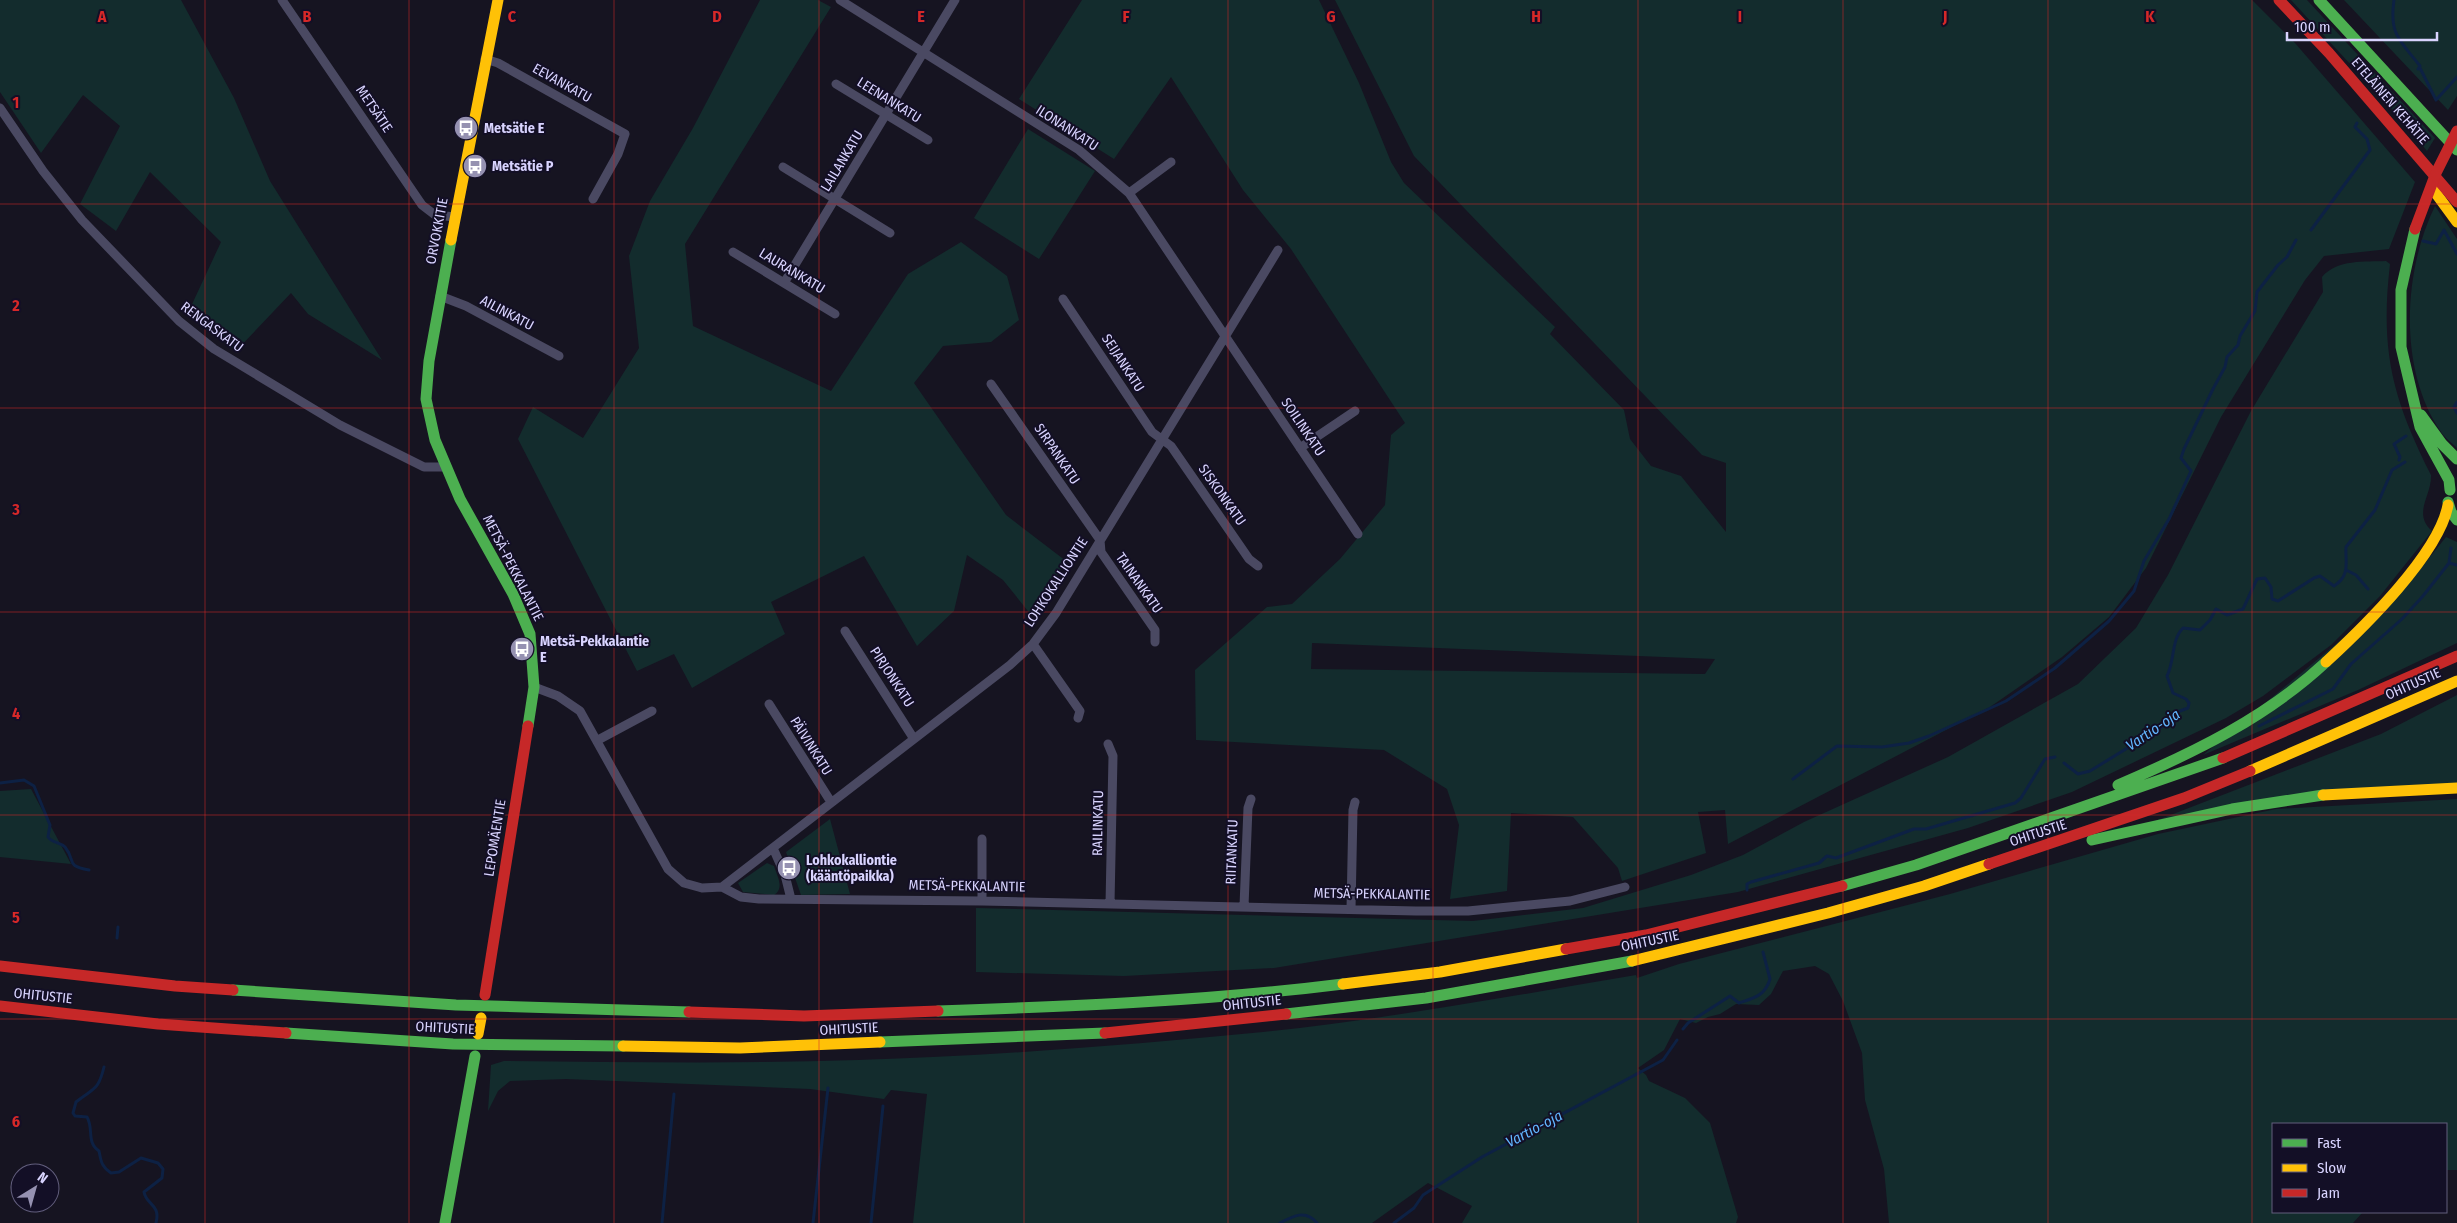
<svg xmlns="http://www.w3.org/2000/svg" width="2457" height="1223" font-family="'Fira Sans Condensed',sans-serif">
  <rect width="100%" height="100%" fill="#161421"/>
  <path fill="#132c2d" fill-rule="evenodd" d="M 0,0 L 181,0 L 234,98 L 270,181 L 382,360 L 308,314 L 291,293 L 236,351 L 187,315 L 221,242 L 150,172 L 116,231 L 80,204 L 120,126 L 83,95 L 41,153 L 0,92 Z
    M 760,0 L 818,0 L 831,7 L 685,244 L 693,326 L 831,391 L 908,274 L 961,242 L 1007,276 L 1019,320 L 991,342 L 943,346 L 914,383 L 1006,515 L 1066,561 L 1032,616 L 1003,580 L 967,555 L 954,611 L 917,646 L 864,556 L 771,602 L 785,634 L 692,688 L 674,654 L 637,671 L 518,439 L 533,407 L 583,438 L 639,348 L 629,256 L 650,201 L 693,128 Z
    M 1082,0 L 1319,0 L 1359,83 L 1391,162 L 1404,183 L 1555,327 L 1550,334 L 1624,410 L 1630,439 L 1651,466 L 1681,476 L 1726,532 L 1726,463 L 1702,455 L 1414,156 L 1335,0 L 2252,0 L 2295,43 L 2415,182 L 2389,249 L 2324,256 L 2305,280 L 2221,417 L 2146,568 L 2109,617 L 2062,657 L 1990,707 L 1728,844 L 1725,810 L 1698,812 L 1706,853 L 1622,881 L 1618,868 L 1573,817 L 1511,813 L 1507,891 L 1450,899 L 1459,825 L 1447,789 L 1384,750 L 1196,740 L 1195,670 L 1267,607 L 1292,604 L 1340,559 L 1385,505 L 1391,435 L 1405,423 L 1291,249 L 1243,190 L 1171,77 L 1114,159 L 1019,99 ZM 1312,643 L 1715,659 L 1705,674 L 1311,669 Z
    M 2291,0 L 2307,0 L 2435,138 L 2427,151 L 2400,118 Z
    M 2344,0 L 2457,0 L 2457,96 L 2448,110 Z
    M 1028,129 L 1095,171 L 1039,259 L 974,218 Z
    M 2435,206 L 2457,239 L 2457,448 C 2452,443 2445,438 2441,432 C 2398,370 2403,271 2435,206 Z
    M 2386,261 L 2390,264 C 2380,350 2392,398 2431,475 C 2432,496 2412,513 2432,531 L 2380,596 L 2331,645 L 2263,696 L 2226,718 L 2072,792 L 1968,828 L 1738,892 L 1274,968 L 1124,976 L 976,972 L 976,908 L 1473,921 L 1583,908 L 1691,875 L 1743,855 L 1804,822 L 1948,757 L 2078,684 L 2136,628 L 2168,575 L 2251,411 L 2323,292 L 2322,277 C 2337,259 2365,262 2386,261 Z
    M 2446,537 L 2457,542 L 2457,643 L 2358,690 L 2203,755 L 2409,583 Z
    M 2457,695 L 2457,783 L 2155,821 L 2381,734 Z
    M 31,789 L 71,864 L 0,857 L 0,791 Z
    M 2457,799 L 2457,1170 L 2446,1170 L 2446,1124 L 2273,1124 L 2273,1212 L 2363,1212 L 2353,1223 L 1889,1223 L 1884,1169 L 1865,1100 L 1862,1053 L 1843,1001 L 1829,974 L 1815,966 L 1783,971 L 1771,994 L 1759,1005 L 1736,1004 L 1720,1014 L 1708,1017 L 1696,1023 L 1680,1019 L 1664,1050 L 1638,1068 L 1646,1075 L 1649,1081 L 1685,1098 L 1710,1123 L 1738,1217 L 1736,1223 L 1462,1223 L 1472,1206 L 1428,1183 L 1372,1223 L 913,1223 L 927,1094 L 891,1090 L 884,1099 L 810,1089 L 566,1079 L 510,1081 L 498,1091 L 488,1111 L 491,1065 L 504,1061 C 622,1062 740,1064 858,1060 C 993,1056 1129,1045 1263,1032 C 1388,1019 1512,996 1636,975 L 1637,978 L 1679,964 L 1950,894 L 2158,834 L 2276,809 Z
    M 830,819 L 850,894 L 801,895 L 786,852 Z
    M 767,863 L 774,866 C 777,876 785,888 774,895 L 743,892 L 738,883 Z"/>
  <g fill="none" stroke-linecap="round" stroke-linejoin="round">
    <path stroke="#0d2144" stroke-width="3" d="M 2394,0 C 2389,35 2400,40 2420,66 L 2418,69
      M 2420,68 L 2436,100 L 2457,77
      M 2311,230 L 2370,150 L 2367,139 L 2355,127 L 2357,123
      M 2423,241 L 2436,244 L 2444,230 L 2457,254
      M 2457,402 L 2454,407 L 2457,413
      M 2399,460 L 2400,457 L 2394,444 L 2406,436
      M 2449,563 L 2457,565
      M 2346,570 L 2356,575 L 2368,589
      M 2259,726 L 2333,689 L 2351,664 L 2402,619 L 2423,596 L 2449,563 L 2451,548
      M 2064,763 L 2078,774 L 2090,771 L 2165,725 L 2172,714 L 2188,708 L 2189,703 L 2186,699 L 2173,693 L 2167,676 C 2175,660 2171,640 2183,628 L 2200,630 L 2210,620 L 2216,609 L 2227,615 L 2243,609 L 2257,579 L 2265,578 L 2271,587 L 2272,599 L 2278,601 L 2314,578 L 2320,576 L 2334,586 C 2351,575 2345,562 2346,547 L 2375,510 L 2392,470 L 2405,462
      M 1793,779 L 1837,746 L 1882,747 L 1909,743 L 1929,736 L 2006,701 L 2055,668 L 2109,621 L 2134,591 L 2144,561 L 2169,519 L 2191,471 L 2181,458 L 2184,449 L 2213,389 L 2225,367 L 2227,357 L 2238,345 L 2240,336 L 2255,311 L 2257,292 L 2278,265 L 2287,257 L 2296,240
      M 0,783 L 24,780 L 34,786 L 50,825 L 48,837 C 52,843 60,842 65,847 C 77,862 64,865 89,870
      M 1747,890 L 1747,884 L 1751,882 L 1819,863 L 1827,856 L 1836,858 L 1914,829 L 1926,829 L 2015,803 L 2021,798 L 2045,759 L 2055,757
      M 117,938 L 118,927
      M 1683,1029 L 1688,1023 L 1727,998 L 1730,996 L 1739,1003 C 1754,998 1765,996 1770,979 L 1763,952
      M 104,1067 C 98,1092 93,1088 76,1102 L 73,1113 L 75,1116 L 87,1117 C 94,1129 86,1142 99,1151 C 101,1161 101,1166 111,1173 L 119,1172 L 141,1158 L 158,1163 L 163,1169 L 162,1178 L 144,1192 C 146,1205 161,1204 156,1223
      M 662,1223 L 674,1094
      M 813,1223 L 828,1088
      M 871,1223 L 883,1106
      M 1280,1223 C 1293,1216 1306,1209 1317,1223
      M 1394,1223 L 1414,1208 L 1423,1195 L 1482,1157 L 1663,1060 L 1677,1040"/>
    <path stroke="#4a4962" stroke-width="9" d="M 282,0 L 422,205 L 435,215 L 455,217
      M 840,0 L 1079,150 L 1129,193 L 1358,534
      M 485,59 L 498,63 L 625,134 L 618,154 L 593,199
      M 836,84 L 928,140
      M 0,108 L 43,171 L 82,220 L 179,321 L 214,349 L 340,425 L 424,467 L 447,467
      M 783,167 L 890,233
      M 1129,193 L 1171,162
      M 733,252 L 835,314
      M 784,283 L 955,0
      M 440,296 L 466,306 L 559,356
      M 1063,299 L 1152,432 L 1171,446 L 1249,559 L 1258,566
      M 991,384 L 1100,540 L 1101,552 L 1155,630 L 1155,642
      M 1300,448 L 1355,411
      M 845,631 L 914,739
      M 1033,644 L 1080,711 L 1078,718
      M 534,687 L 558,696 L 580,711 L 668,869 L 684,883 L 702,888 L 722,887 L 741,897 L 759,899 L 982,901 L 1416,911 L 1468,911 L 1570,901 L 1625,887
      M 769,704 L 831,802
      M 598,740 L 652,711
      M 1108,744 L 1113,756 L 1110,904
      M 773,848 L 785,875 L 791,899
      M 722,887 L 1010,665 L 1033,644 L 1056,613 L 1278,250
      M 982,901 L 982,839
      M 1244,906 L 1248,808 L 1251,799
      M 1351,909 L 1353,810 L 1355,802"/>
    <path stroke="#4caf50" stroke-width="11" d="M 2319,0 L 2457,150
      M 2415,229 L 2401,290 L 2401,347 L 2420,427 L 2449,480 L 2450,490
      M 451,240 L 429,361 L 426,399 L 435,440 L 460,499 L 513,594 L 530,634 L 534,687 L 528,726
      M 2421,415 L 2442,444 L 2457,459
      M 2448,502 L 2451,512 L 2457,520
      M 2118,785 C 2193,753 2266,718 2326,662
      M 2092,840 L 2232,809 L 2323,795
      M 1842,886 L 1916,865 L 2223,758
      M 233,990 L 456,1005 L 689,1012
      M 938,1011 C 1074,1006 1208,1001 1343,984
      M 1286,1014 L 1426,998 L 1632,961
      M 286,1033 L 453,1044 L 623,1046
      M 880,1042 L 1105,1033
      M 445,1223 L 475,1056"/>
    <path stroke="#ffc107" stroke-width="11" d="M 2432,188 L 2457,222
      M 451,240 L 498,0
      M 2326,662 C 2363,628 2439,554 2448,505
      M 2250,771 L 2457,681
      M 2323,795 L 2457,788
      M 1632,961 L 1828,913 L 1924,886 L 1989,864
      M 1343,984 L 1440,972 L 1566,949
      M 478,1034 L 481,1018
      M 623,1046 L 740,1048 L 880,1042"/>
    <path stroke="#c62828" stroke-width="11" d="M 2279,0 L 2329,53 L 2457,202
      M 2223,758 L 2457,656
      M 1989,864 L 2184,798 L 2250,771
      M 1566,949 L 1646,935 L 1842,886
      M 0,966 L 175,986 L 233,990
      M 485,995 L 528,726
      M 0,1006 L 158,1024 L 286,1033
      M 689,1012 L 804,1016 L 938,1011
      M 1105,1033 L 1286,1014"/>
    <path stroke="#c62828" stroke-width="11" d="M 2415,229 L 2436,173 L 2457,131"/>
  </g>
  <path fill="none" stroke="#d62828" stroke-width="1" stroke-opacity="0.55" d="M 205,0 L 205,1223M 409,0 L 409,1223M 614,0 L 614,1223M 819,0 L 819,1223M 1024,0 L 1024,1223M 1228,0 L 1228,1223M 1433,0 L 1433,1223M 1638,0 L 1638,1223M 1843,0 L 1843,1223M 2048,0 L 2048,1223M 2252,0 L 2252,1223M 0,204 L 2457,204M 0,408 L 2457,408M 0,612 L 2457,612M 0,815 L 2457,815M 0,1019 L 2457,1019"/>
  <defs>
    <g id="bus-disc" transform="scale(1.25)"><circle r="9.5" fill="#9591b1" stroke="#130f26"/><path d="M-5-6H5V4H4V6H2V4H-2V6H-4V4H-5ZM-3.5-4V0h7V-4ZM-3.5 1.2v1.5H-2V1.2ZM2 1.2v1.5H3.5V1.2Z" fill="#fff"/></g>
  </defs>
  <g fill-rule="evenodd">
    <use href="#bus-disc" x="466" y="128"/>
    <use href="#bus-disc" x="475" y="166"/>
    <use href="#bus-disc" x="522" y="649"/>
    <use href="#bus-disc" x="789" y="868"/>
  </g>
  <g text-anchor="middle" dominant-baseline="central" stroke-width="4" stroke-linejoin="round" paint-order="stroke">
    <g font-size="14" fill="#d9d4ff" stroke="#130f26">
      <text transform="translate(562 83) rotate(29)">EEVANKATU</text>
      <text transform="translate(889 100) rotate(32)">LEENANKATU</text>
      <text transform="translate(2390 101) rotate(49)">ETELÄINEN KEHÄTIE</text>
      <text transform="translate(374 109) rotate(56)">METSÄTIE</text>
      <text transform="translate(1067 128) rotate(33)">ILONANKATU</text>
      <text transform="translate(842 161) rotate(-59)">LAILANKATU</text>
      <text transform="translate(437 231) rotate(-79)">ORVOKKITIE</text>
      <text transform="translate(792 271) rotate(31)">LAURANKATU</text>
      <text transform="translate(507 313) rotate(28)">AILINKATU</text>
      <text transform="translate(212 327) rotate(37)">RENGASKATU</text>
      <text transform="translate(1123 363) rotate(57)">SEIJANKATU</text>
      <text transform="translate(1303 427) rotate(56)">SOILINKATU</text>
      <text transform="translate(1057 454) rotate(56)">SIRPANKATU</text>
      <text transform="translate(1222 495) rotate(55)">SISKONKATU</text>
      <text transform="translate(513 568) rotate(63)">METSÄ-PEKKALANTIE</text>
      <text transform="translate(1056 582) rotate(-57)">LOHKOKALLIONTIE</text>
      <text transform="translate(1139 583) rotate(55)">TAINANKATU</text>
      <text transform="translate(892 677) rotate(57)">PIRJONKATU</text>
      <text transform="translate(2413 684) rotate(-24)">OHITUSTIE</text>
      <text transform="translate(811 746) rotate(58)">PÄIVINKATU</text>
      <text transform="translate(1098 823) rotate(-89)">RAILINKATU</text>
      <text transform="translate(2038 833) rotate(-18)">OHITUSTIE</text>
      <text transform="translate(495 838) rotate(-81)">LEPOMÄENTIE</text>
      <text transform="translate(1232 852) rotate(-88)">RIITANKATU</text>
      <text transform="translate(967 886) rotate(1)">METSÄ-PEKKALANTIE</text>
      <text transform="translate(1372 894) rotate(1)">METSÄ-PEKKALANTIE</text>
      <text transform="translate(1650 941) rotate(-12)">OHITUSTIE</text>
      <text transform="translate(43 996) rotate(6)">OHITUSTIE</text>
      <text transform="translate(1252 1003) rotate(-6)">OHITUSTIE</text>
      <text transform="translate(445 1028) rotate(3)">OHITUSTIE</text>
      <text transform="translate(849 1029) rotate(-3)">OHITUSTIE</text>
    </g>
    <g font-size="14" font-weight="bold" fill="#d9d4ff" stroke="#130f26" text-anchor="start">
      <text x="484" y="128">Metsätie E</text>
      <text x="492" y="166">Metsätie P</text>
      <text x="540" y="641">Metsä-Pekkalantie<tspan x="540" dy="16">E</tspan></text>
      <text x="806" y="860">Lohkokalliontie<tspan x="806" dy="16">(kääntöpaikka)</tspan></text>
    </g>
    <g font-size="15" font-style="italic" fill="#62b6ff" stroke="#130f26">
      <text transform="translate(2153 730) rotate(-34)">Vartio-oja</text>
      <text transform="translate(1534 1129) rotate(-28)">Vartio-oja</text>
    </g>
  </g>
  <g font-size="16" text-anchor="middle" font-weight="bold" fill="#d62828" stroke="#130f26" stroke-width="4" stroke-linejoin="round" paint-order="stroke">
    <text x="102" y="22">A</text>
    <text x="307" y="22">B</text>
    <text x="512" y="22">C</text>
    <text x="717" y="22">D</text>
    <text x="921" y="22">E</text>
    <text x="1126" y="22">F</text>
    <text x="1331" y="22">G</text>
    <text x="1536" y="22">H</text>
    <text x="1740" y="22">I</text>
    <text x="1945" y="22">J</text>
    <text x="2150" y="22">K</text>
    <text x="16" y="108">1</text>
    <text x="16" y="311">2</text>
    <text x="16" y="515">3</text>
    <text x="16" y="719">4</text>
    <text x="16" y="923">5</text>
    <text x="16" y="1127">6</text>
  </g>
  <rect x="2272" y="1123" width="175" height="90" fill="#130f26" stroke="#625e7d"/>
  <rect x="2282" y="1139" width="25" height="8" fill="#4caf50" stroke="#625e7d"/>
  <text x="2317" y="1148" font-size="15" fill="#d9d4ff">Fast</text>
  <rect x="2282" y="1164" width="25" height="8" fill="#ffc107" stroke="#625e7d"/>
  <text x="2317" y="1173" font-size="15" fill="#d9d4ff">Slow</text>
  <rect x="2282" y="1189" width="25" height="8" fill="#c62828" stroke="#625e7d"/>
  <text x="2317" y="1198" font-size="15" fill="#d9d4ff">Jam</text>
  <g transform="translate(35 1188) rotate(37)"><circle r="24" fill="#130f26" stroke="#625e7d"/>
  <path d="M0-4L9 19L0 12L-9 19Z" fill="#9591b1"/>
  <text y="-8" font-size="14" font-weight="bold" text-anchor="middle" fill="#d9d4ff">N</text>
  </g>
  <path d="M2287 32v8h150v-8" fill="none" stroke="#d9d4ff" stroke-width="2.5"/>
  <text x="2294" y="32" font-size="15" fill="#d9d4ff" stroke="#130f26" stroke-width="4" paint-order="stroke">100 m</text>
</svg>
